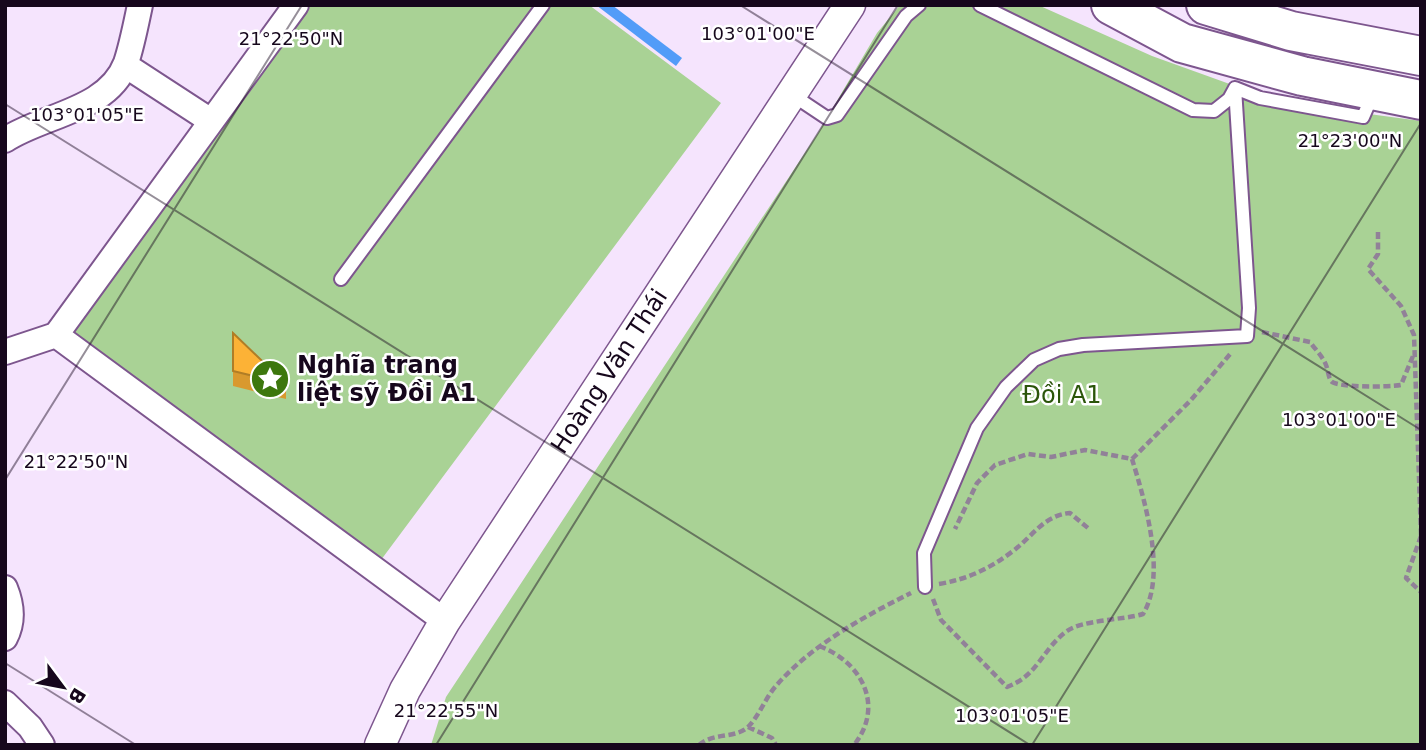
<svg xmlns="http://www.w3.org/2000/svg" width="1426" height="750" font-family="'DejaVu Sans',sans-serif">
  <rect width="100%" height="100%" fill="#f5e4fd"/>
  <path fill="#a9d295" d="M 304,5 L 589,5 L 721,103 L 378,564 L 64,332 Z
    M 900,5 L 1038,5 L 1152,56 L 1280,102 L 1421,121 L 1421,745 L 431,745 L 446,697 L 818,133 L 877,33 Z"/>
  <path fill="#529cf8" d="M 596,5 L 612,5 L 682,58 L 676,66 Z"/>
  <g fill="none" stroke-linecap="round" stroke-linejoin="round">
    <g stroke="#7d568e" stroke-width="16">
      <path id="service" d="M 980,5 L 1193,110 L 1214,111 L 1229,99 L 1235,88 L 1260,98 L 1363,117 L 1373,94
        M 791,94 L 827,118 L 837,115 L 906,16 L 919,5
        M 341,279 L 543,5
        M 925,587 L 924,553 L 977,428 L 1006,387 L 1034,360 L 1059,349 L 1083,345 L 1247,336 L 1249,308 L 1235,88"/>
    </g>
    <g stroke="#7d568e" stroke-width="28">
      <path id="minor" d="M 125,65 L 211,121
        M 5,140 C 42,115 108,111 126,63 C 132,45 136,24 140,5
        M 56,335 L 296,5
        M 5,352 L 56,335 L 445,621
        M 5,588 C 12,605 14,621 5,638
        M 5,703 L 30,727 L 42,745"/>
    </g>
    <g stroke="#7d568e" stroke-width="33">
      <g id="tertiary">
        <path id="s1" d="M 380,745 L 405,690 L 445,621 L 850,5"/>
      </g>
    </g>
    <g stroke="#7d568e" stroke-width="42">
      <path id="trunk" d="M 1111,5 L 1182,43 L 1302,76 L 1421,100
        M 1206,5 L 1291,31 L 1421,56"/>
    </g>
    <path stroke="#918198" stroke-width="4.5" stroke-dasharray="7 3.5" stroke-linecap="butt" d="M 1378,232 L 1378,254 L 1368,269 L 1401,306 L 1414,335 L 1421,535
      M 1262,332 L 1310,342 C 1315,349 1323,357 1326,365 C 1328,370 1328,376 1331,381 C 1336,388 1391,387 1401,385 L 1413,356
      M 1132,459 L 1191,400 L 1231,353
      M 1421,536 L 1406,578 L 1421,592
      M 939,584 C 968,579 989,569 1013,551 C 1032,537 1044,515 1070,513 L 1088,528
      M 933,599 L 941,620 L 1007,687 C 1039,675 1042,649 1067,631 C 1082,620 1123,620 1143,614 C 1167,575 1145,501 1132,459 L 1085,450 L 1051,457 L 1028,454 L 995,465 L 977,483 L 955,529
      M 819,646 C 862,662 885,706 854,745
      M 748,727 L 772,738 L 776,745
      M 699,745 C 714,732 735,739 748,727 C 759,716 765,699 775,687 C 810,646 863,617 911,593"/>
    <use href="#service" stroke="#fff" stroke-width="12"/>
    <use href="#minor" stroke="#fff" stroke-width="24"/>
    <use href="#tertiary" stroke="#fff" stroke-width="30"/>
    <use href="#trunk" stroke="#fff" stroke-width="38"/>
  </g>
  <path fill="#d9992e" d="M 233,333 L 286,384 L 286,399 L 233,386 Z"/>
  <path fill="#fcb236" stroke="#b07d26" stroke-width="2" d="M 233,333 L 286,384 L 233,371 Z"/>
  <path fill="none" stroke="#16071c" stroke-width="2" stroke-opacity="0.45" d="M 740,5 L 1421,430M 5,104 L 1030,745M 5,480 L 302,5M 5,663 L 136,745M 436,745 L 898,5M 1032,745 L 1421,123"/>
  <defs>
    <g id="sight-disc" transform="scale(2.0125)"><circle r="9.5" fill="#3d770d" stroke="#fff"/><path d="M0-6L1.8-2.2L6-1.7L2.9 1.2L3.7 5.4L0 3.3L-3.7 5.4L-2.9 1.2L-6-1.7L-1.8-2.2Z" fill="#fff"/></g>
  </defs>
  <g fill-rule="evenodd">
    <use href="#sight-disc" x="270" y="379"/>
  </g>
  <g text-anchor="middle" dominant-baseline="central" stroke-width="5" stroke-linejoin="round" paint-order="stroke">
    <g font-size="24" font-weight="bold" fill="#16071c" stroke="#fff" text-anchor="start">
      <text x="297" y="365">Nghĩa trang<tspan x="297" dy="28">liệt sỹ Đồi A1</tspan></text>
    </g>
    <g font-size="24" fill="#16071c" stroke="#fff">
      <text stroke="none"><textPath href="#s1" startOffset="439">Hoàng Văn Thái</textPath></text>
    </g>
    <g font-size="24" fill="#2b550a" stroke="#fff">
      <text x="1062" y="395">Đồi A1</text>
    </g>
  </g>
  <g font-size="18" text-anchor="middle" fill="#16071c" stroke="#fff" stroke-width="5" stroke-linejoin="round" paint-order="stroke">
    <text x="758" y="40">103°01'00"E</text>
    <text x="291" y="45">21°22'50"N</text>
    <text x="87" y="121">103°01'05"E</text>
    <text x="1350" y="147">21°23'00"N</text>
    <text x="1339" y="426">103°01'00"E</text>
    <text x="76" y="468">21°22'50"N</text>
    <text x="446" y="717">21°22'55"N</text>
    <text x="1012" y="722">103°01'05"E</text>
  </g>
  <rect width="1426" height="750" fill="none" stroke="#16071c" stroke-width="14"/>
  <g transform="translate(63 687) rotate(122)" stroke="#ffffff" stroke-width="5" paint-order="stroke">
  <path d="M0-5L12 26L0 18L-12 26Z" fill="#16071c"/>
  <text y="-10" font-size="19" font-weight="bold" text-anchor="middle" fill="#16071c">B</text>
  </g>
</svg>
